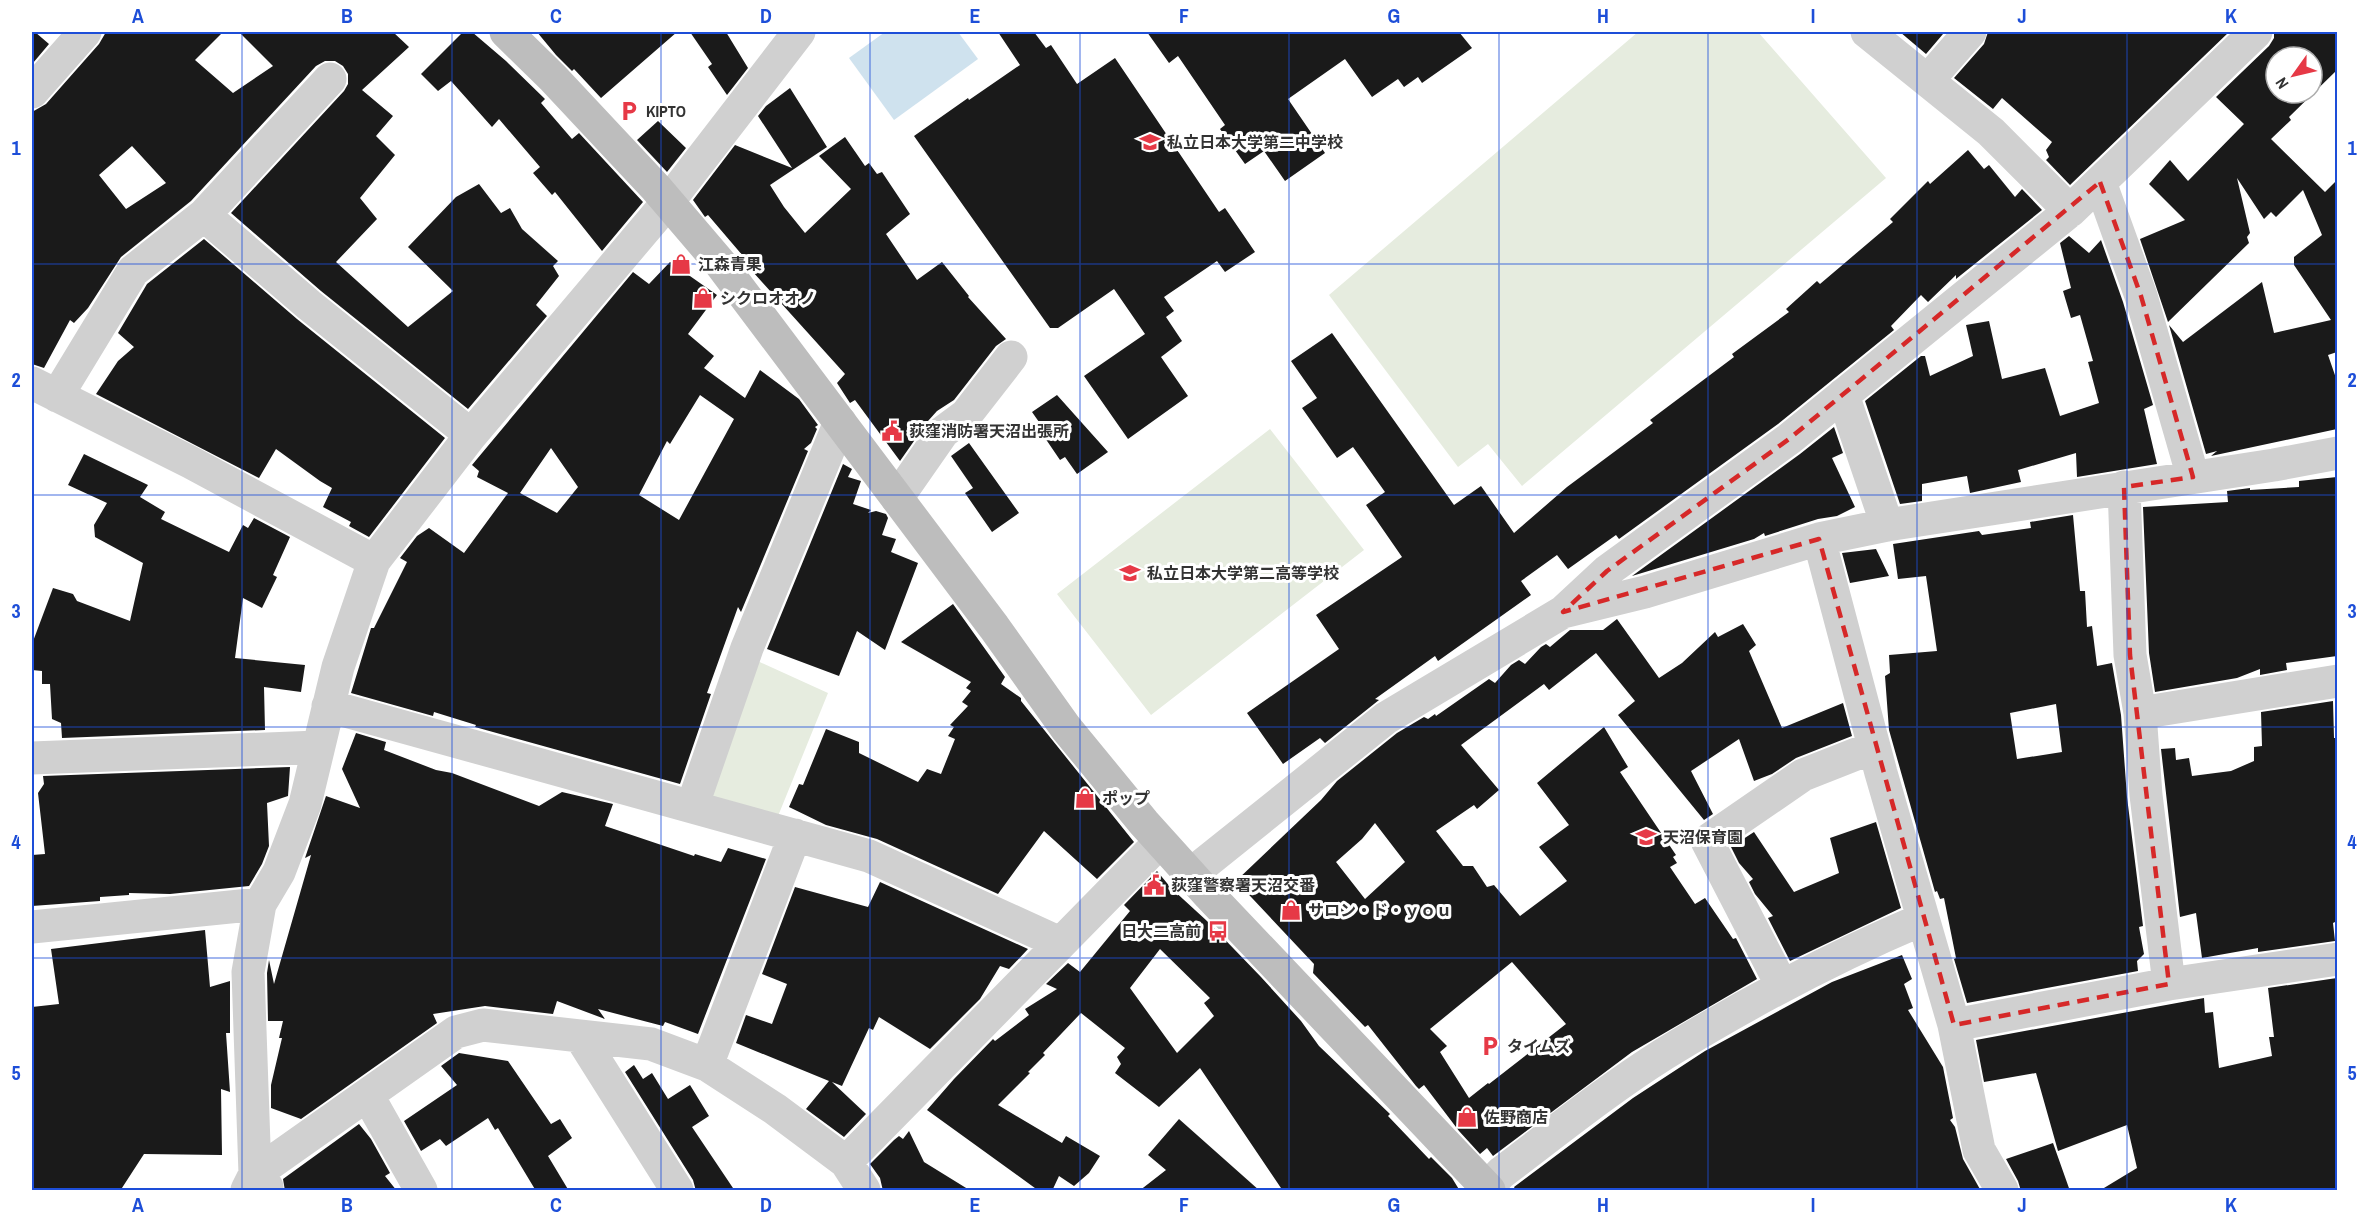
<svg xmlns="http://www.w3.org/2000/svg" width="2369" height="1222" font-family="'Archivo Narrow','Noto Sans JP',sans-serif">
  <rect width="100%" height="100%" fill="#fff"/>
  <path fill="#e6ecdf" d="M 1638,32 L 1758,32 L 1886,178 L 1522,486 L 1488,444 L 1458,467 L 1329,295 Z
    M 1270,429 L 1364,550 L 1151,715 L 1057,594 Z
    M 751,658 L 828,693 L 776,821 L 702,802 Z"/>
  <path fill="#cfe2ee" d="M 885,32 L 958,32 L 978,59 L 894,120 L 849,58 Z"/>
  <path fill="#1a1a1a" fill-rule="evenodd" d="M 32,32 L 35,32 L 49,44 L 33,63 Z
    M 106,32 L 223,32 L 195,60 L 233,93 L 273,66 L 239,32 L 393,32 L 409,47 L 362,90 L 393,116 L 376,136 L 395,155 L 360,198 L 377,219 L 336,262 L 408,327 L 453,291 L 408,247 L 456,197 L 479,184 L 501,213 L 510,208 L 522,229 L 558,261 L 553,266 L 559,276 L 536,305 L 547,316 L 468,409 L 321,291 L 231,213 L 344,91 L 348,84 L 348,74 L 343,66 L 335,61 L 325,61 L 316,66 L 191,201 L 121,257 L 88,308 L 74,323 L 70,320 L 44,368 L 32,364 L 32,112 L 46,104 L 99,44 ZM 132,146 L 166,183 L 126,209 L 99,175 Z
    M 463,32 L 472,32 L 506,61 L 545,99 L 541,103 L 572,139 L 579,133 L 643,202 L 602,251 L 555,192 L 552,195 L 533,173 L 540,167 L 499,119 L 492,127 L 451,81 L 438,91 L 421,74 Z
    M 537,32 L 677,32 L 601,98 L 574,69 L 572,71 L 556,55 Z
    M 690,32 L 726,32 L 748,68 L 727,95 L 708,67 L 712,64 Z
    M 998,32 L 1034,32 L 1046,48 L 1051,45 L 1077,84 L 1115,58 L 1219,212 L 1225,208 L 1255,252 L 1225,272 L 1217,261 L 1164,297 L 1174,311 L 1166,317 L 1182,341 L 1161,357 L 1188,396 L 1128,439 L 1084,376 L 1145,334 L 1114,289 L 1058,328 L 1050,328 L 914,136 L 968,98 L 969,100 L 1020,65 Z
    M 1147,32 L 1459,32 L 1472,48 L 1422,83 L 1418,77 L 1404,87 L 1398,79 L 1372,97 L 1345,59 L 1288,99 L 1325,153 L 1285,181 L 1264,151 L 1245,164 L 1220,129 L 1225,125 L 1178,56 L 1169,63 Z
    M 1900,32 L 1940,32 L 1943,34 L 1926,54 Z
    M 1988,32 L 2229,32 L 2070,185 L 2046,160 L 2049,157 L 2046,150 L 2052,142 L 2002,98 L 1993,109 L 1954,78 L 1984,44 Z
    M 2274,32 L 2337,32 L 2337,70 L 2289,117 L 2291,120 L 2271,139 L 2325,192 L 2337,180 L 2337,352 L 2328,355 L 2337,381 L 2337,429 L 2211,456 L 2217,451 L 2206,454 L 2169,325 L 2183,342 L 2262,282 L 2274,333 L 2331,320 L 2294,265 L 2294,257 L 2322,235 L 2303,190 L 2276,217 L 2271,212 L 2264,219 L 2237,178 L 2250,233 L 2247,237 L 2249,243 L 2168,322 L 2140,239 L 2185,220 L 2149,184 L 2170,160 L 2188,181 L 2242,126 L 2244,124 L 2216,97 L 2269,46 L 2274,38 ZM 2276,57 L 2312,57 L 2312,93 L 2276,93 Z
    M 790,88 L 827,147 L 770,185 L 784,207 L 805,233 L 851,189 L 819,156 L 845,137 L 865,166 L 869,163 L 877,174 L 882,172 L 910,214 L 886,234 L 917,280 L 942,262 L 969,296 L 968,297 L 1006,339 L 996,346 L 954,400 L 937,411 L 928,421 L 900,461 L 855,400 L 850,403 L 837,383 L 845,374 L 753,272 L 743,256 L 708,215 L 705,217 L 693,200 L 735,145 L 792,168 L 758,116 L 766,106 Z
    M 658,121 L 686,148 L 667,172 L 637,140 Z
    M 1968,150 L 1984,169 L 1989,165 L 2015,197 L 2022,189 L 2042,210 L 1956,279 L 1956,275 L 1928,302 L 1921,295 L 1891,326 L 1894,330 L 1778,424 L 1619,539 L 1616,535 L 1568,569 L 1557,555 L 1521,581 L 1531,595 L 1438,661 L 1435,656 L 1375,699 L 1379,700 L 1325,743 L 1320,738 L 1283,764 L 1247,713 L 1339,649 L 1316,615 L 1402,557 L 1366,505 L 1385,492 L 1353,447 L 1337,458 L 1302,408 L 1317,398 L 1291,361 L 1332,333 L 1454,505 L 1481,486 L 1514,533 L 1567,487 L 1653,423 L 1650,420 L 1734,357 L 1732,354 L 1789,312 L 1786,309 L 1817,281 L 1820,284 L 1893,222 L 1890,219 L 1928,181 L 1930,184 Z
    M 2069,236 L 2089,253 L 2101,240 L 2123,302 L 2153,405 L 2144,409 L 2157,464 L 2077,477 L 2076,453 L 2018,470 L 2021,482 L 1970,493 L 1967,476 L 1922,484 L 1922,501 L 1900,504 L 1865,401 L 1921,356 L 1925,356 L 1930,376 L 1973,356 L 1966,325 L 1989,321 L 2002,379 L 2045,368 L 2060,416 L 2099,403 L 2088,362 L 2093,361 L 2080,315 L 2071,318 L 2063,291 L 2071,288 L 2060,243 Z
    M 204,239 L 297,319 L 445,438 L 369,537 L 349,526 L 351,522 L 323,507 L 332,488 L 320,481 L 276,449 L 259,478 L 96,394 L 118,361 L 134,347 L 118,333 L 147,284 Z
    M 670,262 L 717,295 L 688,334 L 714,356 L 704,368 L 745,398 L 760,370 L 799,399 L 818,425 L 815,427 L 817,429 L 811,443 L 804,449 L 808,451 L 741,612 L 738,607 L 707,693 L 711,694 L 680,784 L 475,727 L 476,725 L 434,712 L 433,716 L 351,693 L 371,628 L 374,628 L 407,562 L 400,558 L 417,536 L 429,528 L 464,553 L 508,493 L 477,477 L 479,471 L 472,465 L 633,272 L 649,284 ZM 700,395 L 734,419 L 679,520 L 639,495 L 667,441 L 670,444 ZM 551,448 L 578,487 L 557,513 L 520,493 Z
    M 1057,395 L 1108,452 L 1077,474 L 1065,457 L 1060,460 L 1043,435 L 1046,432 L 1032,412 Z
    M 1834,427 L 1843,453 L 1832,458 L 1855,507 L 1837,516 L 1818,519 L 1765,536 L 1764,533 L 1754,539 L 1632,576 L 1800,454 Z
    M 969,443 L 1019,513 L 992,532 L 965,493 L 973,488 L 951,456 Z
    M 84,454 L 148,485 L 140,497 L 165,512 L 161,519 L 229,552 L 243,525 L 248,528 L 254,518 L 290,537 L 273,575 L 277,577 L 262,608 L 243,598 L 235,658 L 305,665 L 301,692 L 264,687 L 265,730 L 62,738 L 61,723 L 52,719 L 50,684 L 42,684 L 42,671 L 32,670 L 32,644 L 53,588 L 73,594 L 77,601 L 130,621 L 143,563 L 95,537 L 94,525 L 107,503 L 68,485 Z
    M 843,464 L 852,469 L 848,477 L 861,481 L 853,504 L 871,510 L 868,513 L 876,511 L 886,514 L 888,518 L 882,535 L 896,539 L 891,552 L 918,563 L 885,650 L 857,631 L 839,676 L 767,649 Z
    M 2337,477 L 2337,565 L 2335,565 L 2337,593 L 2337,656 L 2286,663 L 2287,670 L 2260,675 L 2260,669 L 2237,678 L 2155,692 L 2149,653 L 2143,507 L 2228,502 L 2227,491 L 2250,488 L 2250,490 L 2299,487 L 2299,481 Z
    M 2073,515 L 2080,591 L 2085,591 L 2087,627 L 2092,626 L 2097,666 L 2112,663 L 2121,715 L 2127,797 L 2143,926 L 2139,927 L 2144,954 L 2137,961 L 2138,971 L 1967,1003 L 1954,959 L 1956,958 L 1944,898 L 1940,899 L 1937,891 L 1935,892 L 1889,730 L 1885,676 L 1890,673 L 1889,655 L 1937,651 L 1926,576 L 1898,579 L 1893,544 L 1979,531 L 1982,535 L 2031,528 L 2030,522 ZM 2056,704 L 2062,752 L 2017,759 L 2010,713 Z
    M 1876,549 L 1889,576 L 1850,583 L 1842,553 Z
    M 953,604 L 1005,677 L 1001,684 L 1021,698 L 1021,701 L 1134,842 L 1097,879 L 1044,831 L 998,894 L 877,839 L 826,825 L 789,807 L 799,784 L 803,785 L 826,729 L 859,742 L 859,753 L 918,782 L 927,769 L 941,774 L 955,739 L 948,736 L 954,727 L 950,725 L 968,706 L 962,702 L 971,691 L 966,688 L 971,682 L 901,642 Z
    M 1617,619 L 1659,678 L 1682,663 L 1715,632 L 1718,637 L 1743,624 L 1756,645 L 1749,651 L 1782,728 L 1843,703 L 1852,736 L 1796,758 L 1772,774 L 1754,781 L 1739,739 L 1691,771 L 1713,814 L 1704,820 L 1618,715 L 1635,701 L 1596,653 L 1549,690 L 1544,684 L 1461,745 L 1499,790 L 1477,809 L 1474,805 L 1436,831 L 1463,866 L 1473,866 L 1487,887 L 1494,885 L 1520,916 L 1567,881 L 1539,847 L 1569,825 L 1537,783 L 1604,727 L 1628,767 L 1620,772 L 1676,855 L 1673,857 L 1677,863 L 1670,867 L 1695,904 L 1705,898 L 1733,939 L 1736,938 L 1757,979 L 1632,1052 L 1493,1156 L 1487,1148 L 1480,1154 L 1459,1131 L 1424,1085 L 1419,1089 L 1416,1086 L 1368,1025 L 1365,1027 L 1313,973 L 1314,964 L 1236,881 L 1321,800 L 1337,781 L 1397,733 L 1424,717 L 1428,719 L 1435,714 L 1436,716 L 1489,679 L 1495,683 L 1511,665 L 1519,660 L 1525,664 L 1541,647 L 1546,644 L 1550,647 L 1570,630 L 1603,630 ZM 1375,823 L 1405,862 L 1365,899 L 1336,862 L 1362,839 ZM 1512,962 L 1566,1024 L 1489,1084 L 1488,1083 L 1469,1098 L 1440,1052 L 1447,1046 L 1430,1029 Z
    M 2333,701 L 2334,738 L 2337,738 L 2337,921 L 2333,923 L 2335,941 L 2258,952 L 2258,948 L 2202,958 L 2196,913 L 2180,917 L 2161,749 L 2175,748 L 2176,760 L 2189,758 L 2192,776 L 2231,771 L 2254,761 L 2254,747 L 2262,746 L 2261,712 Z
    M 356,733 L 386,742 L 384,750 L 436,770 L 452,773 L 539,806 L 562,792 L 613,804 L 605,826 L 694,856 L 695,854 L 721,862 L 728,848 L 766,859 L 698,1034 L 665,1022 L 663,1026 L 598,1009 L 605,1019 L 557,1001 L 553,1014 L 485,1006 L 433,1014 L 437,1023 L 301,1119 L 271,1108 L 271,1085 L 282,1038 L 279,1038 L 283,1021 L 268,1021 L 267,973 L 269,960 L 274,984 L 311,855 L 305,858 L 326,796 L 360,808 L 342,769 Z
    M 290,767 L 288,796 L 267,803 L 269,846 L 262,864 L 249,886 L 170,894 L 129,893 L 129,895 L 100,897 L 100,901 L 32,906 L 32,855 L 45,854 L 38,793 L 44,784 L 43,776 Z
    M 1876,822 L 1901,908 L 1790,961 L 1768,918 L 1773,916 L 1755,894 L 1749,882 L 1753,879 L 1739,863 L 1731,847 L 1754,832 L 1794,892 L 1839,873 L 1830,838 Z
    M 1157,871 L 1171,888 L 1207,921 L 1261,977 L 1301,1021 L 1319,1046 L 1390,1114 L 1388,1116 L 1429,1159 L 1431,1157 L 1452,1178 L 1460,1191 L 1283,1191 L 1200,1068 L 1159,1107 L 1115,1073 L 1121,1064 L 1117,1057 L 1125,1048 L 1081,1013 L 1043,1053 L 1045,1055 L 1028,1072 L 1030,1073 L 998,1105 L 1062,1143 L 1066,1136 L 1100,1156 L 1089,1173 L 1074,1186 L 1059,1176 L 1052,1191 L 1039,1191 L 927,1110 L 954,1079 L 993,1039 L 995,1041 L 1029,1015 L 1025,1009 L 1057,989 L 1046,984 L 1068,963 L 1080,972 L 1130,911 L 1124,905 ZM 1160,949 L 1210,998 L 1204,1003 L 1214,1016 L 1177,1053 L 1130,988 Z
    M 880,882 L 1028,949 L 1009,969 L 1000,966 L 980,999 L 930,1049 L 879,1017 L 873,1030 L 869,1028 L 842,1086 L 832,1082 L 866,1114 L 844,1137 L 806,1109 L 829,1081 L 736,1043 L 746,1015 L 772,1024 L 787,984 L 762,974 L 795,887 L 868,907 Z
    M 205,930 L 210,987 L 230,981 L 230,1033 L 226,1033 L 230,1092 L 221,1089 L 222,1155 L 144,1154 L 120,1191 L 32,1191 L 34,1088 L 32,1087 L 32,1007 L 59,1004 L 51,949 Z
    M 1902,955 L 1912,979 L 1904,984 L 1913,1008 L 1908,1010 L 1943,1067 L 1953,1118 L 1950,1120 L 1955,1127 L 1963,1159 L 1981,1191 L 1516,1191 L 1514,1187 L 1633,1098 L 1705,1051 L 1832,982 Z
    M 2337,978 L 2337,1191 L 2099,1191 L 2137,1168 L 2127,1125 L 2058,1151 L 2036,1073 L 1984,1082 L 1976,1040 L 2204,998 L 2205,1013 L 2213,1012 L 2219,1068 L 2272,1056 L 2269,1037 L 2274,1037 L 2268,988 Z
    M 459,1053 L 508,1061 L 551,1124 L 560,1119 L 572,1138 L 548,1156 L 569,1191 L 536,1191 L 498,1128 L 495,1130 L 488,1118 L 446,1146 L 440,1139 L 421,1151 L 404,1121 L 457,1085 L 441,1066 Z
    M 634,1065 L 643,1079 L 652,1073 L 668,1099 L 690,1085 L 709,1116 L 692,1127 L 735,1191 L 696,1191 L 693,1180 L 625,1072 Z
    M 1179,1119 L 1260,1191 L 1139,1191 L 1166,1170 L 1148,1155 Z
    M 359,1124 L 371,1139 L 390,1173 L 385,1176 L 397,1191 L 285,1191 L 283,1179 Z
    M 909,1131 L 924,1162 L 971,1191 L 883,1191 L 880,1178 L 870,1164 L 894,1140 L 899,1136 L 903,1139 Z
    M 2053,1143 L 2070,1191 L 2021,1191 L 2018,1181 L 2006,1159 Z"/>
  <g fill="none" stroke-linecap="round" stroke-linejoin="round">
    <path stroke="#d0d0d0" stroke-width="33" d="M 1867,32 L 1991,132 L 2070,211
      M 1928,80 L 1970,32
      M 32,92 L 85,32
      M 2100,182 L 2141,296 L 2193,477
      M 204,215 L 309,305 L 471,435
      M 32,383 L 190,462 L 374,561
      M 1843,395 L 1887,525
      M 57,396 L 133,271 L 204,215 L 330,79
      M 2124,487 L 2130,655 L 2140,713 L 2146,795 L 2169,984
      M 897,498 L 943,432 L 966,415 L 1011,357
      M 1819,539 L 1881,773 L 1954,1025 L 1979,1150 L 2002,1190
      M 1565,610 L 1607,571 L 1789,439 L 2070,211 L 2256,32
      M 328,706 L 869,856 L 1060,943
      M 2140,713 L 2338,681
      M 32,758 L 318,747
      M 692,807 L 747,648 L 840,422
      M 1190,875 L 1386,718 L 1563,612 L 1645,592 L 1819,539 L 1887,525 L 2274,465 L 2338,453
      M 32,927 L 260,904
      M 1782,986 L 1707,841 L 1803,775 L 1874,747
      M 1954,1025 L 2169,984 L 2338,959
      M 580,1036 L 677,1190
      M 707,1065 L 795,835
      M 368,1096 L 421,1190
      M 846,1162 L 864,1190
      M 267,1187 L 255,1174 L 456,1032 L 483,1025 L 651,1044 L 707,1065 L 775,1109 L 846,1162 L 1160,842
      M 247,1190 L 255,1174 L 248,972 L 260,904 L 279,872 L 305,804 L 338,667 L 374,561 L 471,435 L 668,202 L 799,32
      M 1485,1190 L 1501,1173 C 1554,1133 1607,1090 1664,1054 C 1747,1003 1833,957 1923,919"/>
    <path stroke="#bdbdbd" stroke-width="33" d="M 506,32 L 553,78 L 656,188 L 720,263 L 994,627 L 1066,728 L 1144,823 L 1209,895 L 1489,1190"/>
  </g>
  <path fill="none" stroke="#d62828" stroke-width="4.5" stroke-dasharray="12 8" stroke-linejoin="round" d="M 2100,182 L 2141,296 L 2193,477 L 2124,487 L 2130,655 L 2169,984 L 1954,1025 L 1819,539 L 1563,612 L 1607,571 L 1789,439 Z"/>
  <path fill="none" stroke="#1d4ed8" stroke-width="1.5" stroke-opacity="0.55" d="M 242,32 L 242,1190M 452,32 L 452,1190M 661,32 L 661,1190M 870,32 L 870,1190M 1080,32 L 1080,1190M 1289,32 L 1289,1190M 1499,32 L 1499,1190M 1708,32 L 1708,1190M 1917,32 L 1917,1190M 2127,32 L 2127,1190M 32,264 L 2338,264M 32,495 L 2338,495M 32,727 L 2338,727M 32,958 L 2338,958"/>
  <defs>
    <g id="parking-bare" transform="scale(1.62)"><path d="M-3.5-5.5H1a3.5 3.5 0 0 1 0 7H-1V5.5H-3.5ZM-1-3.4V-.6H.8a1.4 1.4 0 0 0 0-2.8Z" fill="#e63946" stroke="#fff" stroke-width="2.5" paint-order="stroke"/></g>
    <g id="school-bare" transform="scale(1.62)"><path d="M0-5L7-2L0 1L-7-2ZM-4 1L0 2.5L4 1V4Q0 6-4 4Z" fill="#e63946" stroke="#fff" stroke-width="2.5" paint-order="stroke"/></g>
    <g id="shop-bare" transform="scale(1.62)"><path d="M-5-2.5h2.3a2.7 3.5 0 0 1 5.4 0H5L5.5 6h-11ZM-1.5-2.5h3a1.5 2.3 0 0 0-3 0Z" fill="#e63946" stroke="#fff" stroke-width="2.5" paint-order="stroke"/></g>
    <g id="civic-bare" transform="scale(1.62)"><path d="M-.6-6.5H3V-4.5H.6V-3L4-1V1h2V6H-6V1h2V-1L-.6-3ZM-1.2 2.5V6h2.4V2.5Z" fill="#e63946" stroke="#fff" stroke-width="2.5" paint-order="stroke"/></g>
    <g id="bus-bare" transform="scale(1.62)"><path d="M-5-6H5V4H4V6H2V4H-2V6H-4V4H-5ZM-3.5-4V0h7V-4ZM-3.5 1.2v1.5H-2V1.2ZM2 1.2v1.5H3.5V1.2Z" fill="#e63946" stroke="#fff" stroke-width="2.5" paint-order="stroke"/></g>
  </defs>
  <g fill-rule="evenodd">
    <use href="#parking-bare" x="629" y="111"/>
    <use href="#school-bare" x="1150" y="142"/>
    <use href="#shop-bare" x="681" y="264"/>
    <use href="#shop-bare" x="703" y="298"/>
    <use href="#civic-bare" x="892" y="431"/>
    <use href="#school-bare" x="1130" y="573"/>
    <use href="#shop-bare" x="1085" y="798"/>
    <use href="#school-bare" x="1646" y="837"/>
    <use href="#civic-bare" x="1154" y="885"/>
    <use href="#shop-bare" x="1291" y="910"/>
    <use href="#bus-bare" x="1218" y="931"/>
    <use href="#parking-bare" x="1490" y="1046"/>
    <use href="#shop-bare" x="1467" y="1117"/>
  </g>
  <g text-anchor="middle" dominant-baseline="central" stroke-width="6" stroke-linejoin="round" paint-order="stroke">
    <g font-size="16" font-weight="bold" fill="#333" stroke="#fff" text-anchor="start">
      <text x="646" y="111">KIPTO</text>
      <text x="1167" y="142">私立日本大学第二中学校</text>
      <text x="698" y="264">江森青果</text>
      <text x="720" y="298">シクロオオノ</text>
      <text x="909" y="431">荻窪消防署天沼出張所</text>
      <text x="1147" y="573">私立日本大学第二高等学校</text>
      <text x="1102" y="798">ポップ</text>
      <text x="1663" y="837">天沼保育園</text>
      <text x="1171" y="885">荻窪警察署天沼交番</text>
      <text x="1308" y="910">サロン・ド・ｙｏｕ</text>
      <text x="1201" y="931" text-anchor="end">日大二高前</text>
      <text x="1507" y="1046">タイムズ</text>
      <text x="1484" y="1117">佐野商店</text>
    </g>
  </g>
  <rect width="2369" height="1222" fill="none" stroke="#ffffff" stroke-width="66"/>
  <g transform="translate(2294 75) rotate(236)"><circle r="28" fill="#ffffff" stroke="#adadad" stroke-width="1.5"/>
  <path d="M0-4.5L10 22L0 15L-10 22Z" fill="#e63946"/>
  <text y="-9" font-size="16" font-weight="bold" text-anchor="middle" fill="#333333">N</text>
  </g>
  <rect x="33" y="33" width="2303" height="1156" fill="none" stroke="#1d4ed8" stroke-width="2"/>
  <g font-size="20" text-anchor="middle" font-weight="bold" fill="#1d4ed8">
    <text x="138" y="23">A</text>
    <text x="347" y="23">B</text>
    <text x="556" y="23">C</text>
    <text x="766" y="23">D</text>
    <text x="975" y="23">E</text>
    <text x="1184" y="23">F</text>
    <text x="1394" y="23">G</text>
    <text x="1603" y="23">H</text>
    <text x="1813" y="23">I</text>
    <text x="2022" y="23">J</text>
    <text x="2231" y="23">K</text>
    <text x="16" y="155">1</text>
    <text x="2352" y="155">1</text>
    <text x="16" y="387">2</text>
    <text x="2352" y="387">2</text>
    <text x="16" y="618">3</text>
    <text x="2352" y="618">3</text>
    <text x="16" y="849">4</text>
    <text x="2352" y="849">4</text>
    <text x="16" y="1080">5</text>
    <text x="2352" y="1080">5</text>
    <text x="138" y="1212">A</text>
    <text x="347" y="1212">B</text>
    <text x="556" y="1212">C</text>
    <text x="766" y="1212">D</text>
    <text x="975" y="1212">E</text>
    <text x="1184" y="1212">F</text>
    <text x="1394" y="1212">G</text>
    <text x="1603" y="1212">H</text>
    <text x="1813" y="1212">I</text>
    <text x="2022" y="1212">J</text>
    <text x="2231" y="1212">K</text>
  </g>
</svg>
